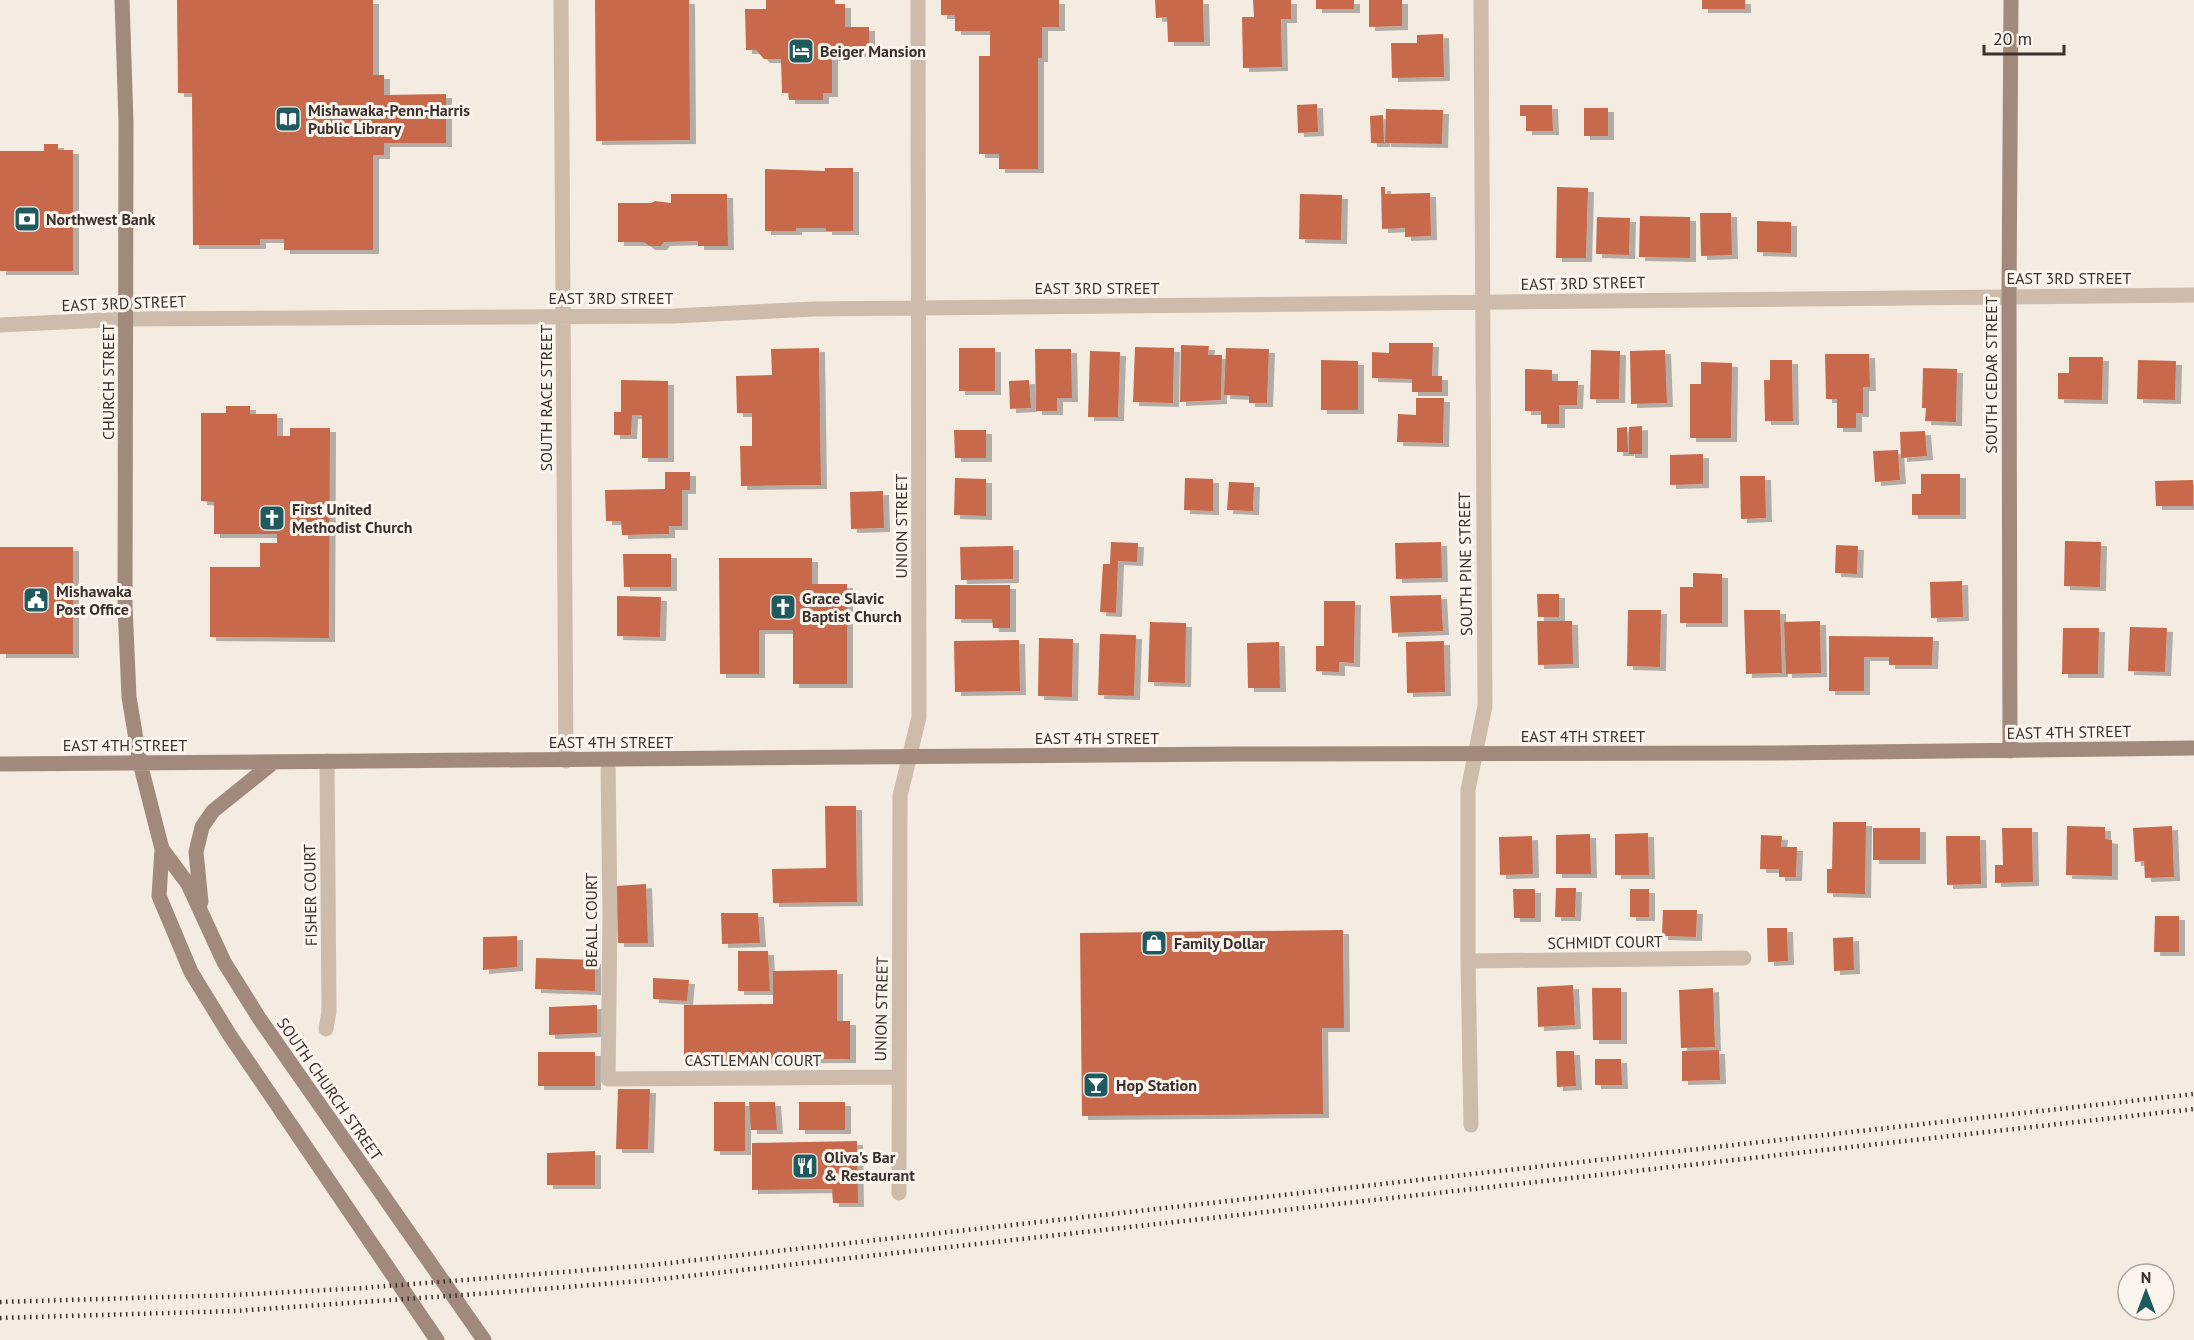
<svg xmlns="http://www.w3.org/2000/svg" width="2194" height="1340" font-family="'PT Sans',sans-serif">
  <defs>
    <filter id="shadow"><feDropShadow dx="6" dy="4" stdDeviation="0" flood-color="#0004"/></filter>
  </defs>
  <rect width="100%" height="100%" fill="#f4ebe1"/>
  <path fill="#c8694b" filter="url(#shadow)" d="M 177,0 L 373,0 L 373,75 L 384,75 L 384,95 L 446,94 L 446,143 L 384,143 L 384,155 L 373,155 L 373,250 L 284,250 L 284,239 L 260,239 L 260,245 L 193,245 L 192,93 L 178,93 Z
    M 595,0 L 689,0 L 690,140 L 596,141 Z
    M 766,0 L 835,0 L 835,4 L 845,4 L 845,27 L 869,27 L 869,53 L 845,53 L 845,57 L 832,57 L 832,93 L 823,93 L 823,100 L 789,100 L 789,93 L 782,93 L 781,59 L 764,59 L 756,50 L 746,50 L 745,9 L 766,9 Z
    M 941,0 L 1059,0 L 1059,27 L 1042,27 L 1042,58 L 1038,58 L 1038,169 L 999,169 L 999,154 L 979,154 L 979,56 L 990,56 L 990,31 L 955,31 L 955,15 L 941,15 Z
    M 1155,0 L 1203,0 L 1204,42 L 1168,42 L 1167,17 L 1156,18 Z
    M 1253,0 L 1291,0 L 1291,19 L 1281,19 L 1282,67 L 1243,68 L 1242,17 L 1254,17 Z
    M 1316,0 L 1354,0 L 1354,9 L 1316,9 Z
    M 1369,0 L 1402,0 L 1402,26 L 1369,27 Z
    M 1702,0 L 1745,0 L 1745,9 L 1702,9 Z
    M 1443,34 L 1444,77 L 1392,78 L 1391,43 L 1417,43 L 1417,35 Z
    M 1317,104 L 1318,132 L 1298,133 L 1297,105 Z
    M 1520,105 L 1552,105 L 1553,131 L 1526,131 L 1526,116 L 1520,116 Z
    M 1584,108 L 1608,108 L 1608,136 L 1584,136 Z
    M 1386,109 L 1443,110 L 1442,144 L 1385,143 Z
    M 1383,115 L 1384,143 L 1371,143 L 1370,116 Z
    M 44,144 L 58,144 L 58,150 L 73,150 L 73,271 L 0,271 L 0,151 L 44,151 Z
    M 825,168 L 853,168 L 853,231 L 826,231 L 826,228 L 796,228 L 796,231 L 765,231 L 765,169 L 825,171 Z
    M 1381,187 L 1385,187 L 1385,194 L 1430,193 L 1431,236 L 1405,237 L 1405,228 L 1382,229 Z
    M 1557,187 L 1588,188 L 1586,258 L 1556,258 Z
    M 671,194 L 727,194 L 728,246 L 698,246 L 698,241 L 664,242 L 661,246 L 649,246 L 644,242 L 618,242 L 618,203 L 651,203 L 655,201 L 671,203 Z
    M 1300,194 L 1342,195 L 1341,240 L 1299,239 Z
    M 1700,213 L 1731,213 L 1732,255 L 1701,256 Z
    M 1640,216 L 1690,217 L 1690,258 L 1639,257 Z
    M 1597,217 L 1630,218 L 1629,255 L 1596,254 Z
    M 1757,221 L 1791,222 L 1791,253 L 1757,252 Z
    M 1389,343 L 1433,343 L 1432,376 L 1442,376 L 1442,392 L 1412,392 L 1412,379 L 1372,378 L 1372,352 L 1389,353 Z
    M 1181,345 L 1209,346 L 1208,355 L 1222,355 L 1221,400 L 1180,402 Z
    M 1135,347 L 1174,348 L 1173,403 L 1133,402 Z
    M 819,348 L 821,485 L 741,486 L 740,446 L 752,446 L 752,413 L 737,413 L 736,376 L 772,375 L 771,349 Z
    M 959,348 L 995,348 L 995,391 L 959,391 Z
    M 1226,348 L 1269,349 L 1267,403 L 1249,403 L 1249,396 L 1224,395 Z
    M 1035,349 L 1071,349 L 1072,398 L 1057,398 L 1057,411 L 1036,411 Z
    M 1591,350 L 1620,351 L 1619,399 L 1590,399 Z
    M 1665,350 L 1667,403 L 1631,404 L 1630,351 Z
    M 1090,351 L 1120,352 L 1118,417 L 1088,417 Z
    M 1825,354 L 1869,354 L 1870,387 L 1863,387 L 1863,413 L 1856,413 L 1856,428 L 1837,428 L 1837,399 L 1826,399 Z
    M 2069,357 L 2103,357 L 2102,400 L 2058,399 L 2058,373 L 2069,373 Z
    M 1321,360 L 1358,361 L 1358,410 L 1321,410 Z
    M 1770,360 L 1792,360 L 1793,421 L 1765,421 L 1764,380 L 1770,380 Z
    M 2138,360 L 2176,361 L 2175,400 L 2137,399 Z
    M 1701,362 L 1732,363 L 1731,438 L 1690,438 L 1690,384 L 1701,384 Z
    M 1923,368 L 1957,369 L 1956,422 L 1925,421 L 1926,408 L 1922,408 Z
    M 1525,369 L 1552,370 L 1552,381 L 1578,381 L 1577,405 L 1559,405 L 1559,424 L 1541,424 L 1541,411 L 1525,411 Z
    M 621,380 L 668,381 L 668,458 L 642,458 L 642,415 L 632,415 L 631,435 L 614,435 L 614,412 L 621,412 Z
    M 1029,380 L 1031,408 L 1010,409 L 1009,381 Z
    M 1416,398 L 1444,398 L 1443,443 L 1397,442 L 1398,414 L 1416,415 Z
    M 226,406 L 250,406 L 250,414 L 277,414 L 277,436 L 290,436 L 290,428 L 330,428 L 329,638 L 210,637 L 210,567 L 260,567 L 260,543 L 277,543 L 277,534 L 214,534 L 214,502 L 201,501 L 201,413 L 226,413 Z
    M 1642,426 L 1642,454 L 1629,454 L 1629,427 Z
    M 1627,427 L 1628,452 L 1617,452 L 1617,428 Z
    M 954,430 L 986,430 L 986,458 L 955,458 Z
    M 1925,431 L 1927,456 L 1901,458 L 1900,432 Z
    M 1898,450 L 1900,480 L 1875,482 L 1873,451 Z
    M 1703,454 L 1703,484 L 1670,485 L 1670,455 Z
    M 665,472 L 690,472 L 690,490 L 682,490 L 682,526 L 669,526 L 669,534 L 622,535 L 621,521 L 606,521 L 605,490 L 665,489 Z
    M 1921,474 L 1960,474 L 1960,515 L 1912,515 L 1912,494 L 1921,494 Z
    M 1740,476 L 1765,476 L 1766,518 L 1741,519 Z
    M 955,478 L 986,479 L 986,516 L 954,515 Z
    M 1185,478 L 1213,479 L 1213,511 L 1184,510 Z
    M 2193,480 L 2193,506 L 2156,506 L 2155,481 Z
    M 1229,482 L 1254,483 L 1253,511 L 1227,510 Z
    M 883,491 L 884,528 L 851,529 L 850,492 Z
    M 2065,541 L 2101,542 L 2100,587 L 2064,586 Z
    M 1111,542 L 1138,543 L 1137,562 L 1118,561 L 1116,613 L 1100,612 L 1103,564 L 1110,564 Z
    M 1441,542 L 1442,578 L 1396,579 L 1395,543 Z
    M 1836,545 L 1858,546 L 1857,574 L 1835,573 Z
    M 1013,546 L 1013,579 L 961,580 L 960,547 Z
    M 0,547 L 73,547 L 73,654 L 0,654 Z
    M 623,554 L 671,554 L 671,587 L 624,587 Z
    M 719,558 L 812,558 L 812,584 L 847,584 L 847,684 L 793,684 L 793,630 L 759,630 L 759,674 L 720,674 Z
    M 1693,573 L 1722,574 L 1722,623 L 1680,623 L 1680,587 L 1693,587 Z
    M 1962,581 L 1963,617 L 1931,618 L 1930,582 Z
    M 955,585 L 1010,585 L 1010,628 L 993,628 L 992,619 L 955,619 Z
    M 1537,594 L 1559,594 L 1559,617 L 1538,617 Z
    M 1441,595 L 1443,631 L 1392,633 L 1390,596 Z
    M 617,596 L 661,597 L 660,637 L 617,636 Z
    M 1324,601 L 1355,601 L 1354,663 L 1339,662 L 1339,672 L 1316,671 L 1316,646 L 1324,646 Z
    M 1628,610 L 1661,610 L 1660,667 L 1627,666 Z
    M 1744,610 L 1780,610 L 1782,673 L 1746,674 Z
    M 1537,621 L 1572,621 L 1573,664 L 1538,665 Z
    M 1820,621 L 1821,673 L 1786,674 L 1784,622 Z
    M 1150,622 L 1186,623 L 1185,683 L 1148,682 Z
    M 2130,627 L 2167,628 L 2165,672 L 2128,671 Z
    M 2063,628 L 2099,628 L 2098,674 L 2062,674 Z
    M 1100,634 L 1136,635 L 1134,696 L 1098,695 Z
    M 1829,636 L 1933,637 L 1932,665 L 1889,665 L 1889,657 L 1864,657 L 1864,691 L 1829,691 Z
    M 1039,638 L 1073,639 L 1072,697 L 1038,696 Z
    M 1019,640 L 1020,691 L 955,692 L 954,641 Z
    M 1444,641 L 1445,692 L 1407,693 L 1406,642 Z
    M 1279,642 L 1280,688 L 1248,688 L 1247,643 Z
    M 825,806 L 856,806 L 857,902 L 773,903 L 772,869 L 826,868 Z
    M 1833,822 L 1866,822 L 1865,894 L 1827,893 L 1827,869 L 1832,869 Z
    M 2067,826 L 2105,827 L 2105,839 L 2112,840 L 2112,876 L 2066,875 Z
    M 2172,826 L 2174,877 L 2145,878 L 2144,861 L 2135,862 L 2133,828 Z
    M 1873,828 L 1920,828 L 1920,860 L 1873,860 Z
    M 2002,828 L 2032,828 L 2033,882 L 1995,883 L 1995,865 L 2003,865 Z
    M 1648,833 L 1649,875 L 1615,875 L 1615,834 Z
    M 1590,834 L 1591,874 L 1556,874 L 1556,835 Z
    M 1761,835 L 1782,836 L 1781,847 L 1797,847 L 1796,877 L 1779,877 L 1779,869 L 1760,869 Z
    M 1532,836 L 1533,874 L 1500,875 L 1499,837 Z
    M 1946,836 L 1980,836 L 1981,884 L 1947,885 Z
    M 646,884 L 648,943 L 618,943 L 616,886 Z
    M 1556,888 L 1576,888 L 1575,917 L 1555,917 Z
    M 1513,889 L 1535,889 L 1535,918 L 1514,918 Z
    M 1630,889 L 1649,889 L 1649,917 L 1630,917 Z
    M 1663,910 L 1697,910 L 1696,937 L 1662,936 Z
    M 721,913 L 758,913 L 760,943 L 722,944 Z
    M 2155,916 L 2179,916 L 2179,952 L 2154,952 Z
    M 1767,928 L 1787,928 L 1788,961 L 1768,962 Z
    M 1343,930 L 1344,1028 L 1322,1028 L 1323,1114 L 1082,1116 L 1080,933 Z
    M 517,936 L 517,967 L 483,970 L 483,937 Z
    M 1853,937 L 1854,970 L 1834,971 L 1833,938 Z
    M 738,951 L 768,951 L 770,991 L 738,991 Z
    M 536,958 L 595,960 L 595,991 L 535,989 Z
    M 837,970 L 837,1021 L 850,1021 L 850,1059 L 684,1060 L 684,1005 L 773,1004 L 773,971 Z
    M 653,978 L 689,980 L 687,1001 L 653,999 Z
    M 1573,985 L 1575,1025 L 1538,1027 L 1537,987 Z
    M 1592,988 L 1621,988 L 1621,1040 L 1593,1040 Z
    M 1713,988 L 1715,1047 L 1681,1048 L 1679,990 Z
    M 597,1005 L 597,1033 L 549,1035 L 549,1007 Z
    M 1719,1050 L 1720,1080 L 1682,1081 L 1682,1051 Z
    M 1556,1051 L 1574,1051 L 1576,1086 L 1557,1087 Z
    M 538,1052 L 595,1052 L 595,1086 L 538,1086 Z
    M 1595,1059 L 1621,1059 L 1622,1085 L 1595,1085 Z
    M 618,1089 L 650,1089 L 648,1149 L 616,1149 Z
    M 714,1102 L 745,1102 L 745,1151 L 714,1151 Z
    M 749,1102 L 775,1102 L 777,1130 L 751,1130 Z
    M 799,1102 L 845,1102 L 845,1130 L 799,1130 Z
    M 857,1141 L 858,1203 L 833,1203 L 832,1189 L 752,1190 L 752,1143 Z
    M 595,1151 L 595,1185 L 547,1185 L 547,1153 Z"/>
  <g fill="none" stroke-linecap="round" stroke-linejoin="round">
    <path stroke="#cdbbac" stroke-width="15" d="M 561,0 L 566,761
      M 0,325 L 126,319 L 674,316 L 814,309 L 918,308 L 2194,295
      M 608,761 L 610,917 L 608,1079 L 898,1077
      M 1468,961 L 1744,958
      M 326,1029 L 329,1011 L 327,761
      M 1471,1125 L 1468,961 L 1468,790 L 1485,706 L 1481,0
      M 899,1193 L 900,796 L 919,717 L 918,0"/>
    <path stroke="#a18a7d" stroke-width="15" d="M 122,0 L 126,122 L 125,605 L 129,697 L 140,763 L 162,849 L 159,896 L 191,972 L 229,1034 L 437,1340
      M 2010,751 L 2009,296 L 2011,0
      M 0,764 L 1236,754 L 1773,753 L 2194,748
      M 162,849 L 188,884 L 224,962 L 259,1018 L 484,1340
      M 201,902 L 196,852 L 202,827 L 213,811 L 274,762"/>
    <path stroke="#3b302b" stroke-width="4.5" stroke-dasharray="1.5 4.5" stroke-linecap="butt" d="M 0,1302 L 234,1295 L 363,1288 L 651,1265 L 2194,1094
      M 0,1318 L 235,1311 L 505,1292 L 652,1280 L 2194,1109"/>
  </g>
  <defs>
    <g id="hotel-square" transform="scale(1.35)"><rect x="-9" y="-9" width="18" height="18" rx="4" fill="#1f5a5e" stroke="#fbf5ee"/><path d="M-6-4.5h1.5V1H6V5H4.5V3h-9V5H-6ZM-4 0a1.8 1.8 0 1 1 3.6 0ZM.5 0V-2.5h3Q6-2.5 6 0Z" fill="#fff"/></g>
    <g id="library-square" transform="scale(1.35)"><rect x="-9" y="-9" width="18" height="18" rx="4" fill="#1f5a5e" stroke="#fbf5ee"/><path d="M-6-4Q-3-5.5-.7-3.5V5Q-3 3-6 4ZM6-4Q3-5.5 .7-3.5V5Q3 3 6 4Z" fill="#fff"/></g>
    <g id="bank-square" transform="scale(1.35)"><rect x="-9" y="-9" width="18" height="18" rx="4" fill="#1f5a5e" stroke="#fbf5ee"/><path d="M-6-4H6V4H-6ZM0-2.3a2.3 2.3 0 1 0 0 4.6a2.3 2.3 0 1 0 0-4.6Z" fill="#fff"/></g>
    <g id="church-square" transform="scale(1.35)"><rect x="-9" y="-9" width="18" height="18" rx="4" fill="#1f5a5e" stroke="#fbf5ee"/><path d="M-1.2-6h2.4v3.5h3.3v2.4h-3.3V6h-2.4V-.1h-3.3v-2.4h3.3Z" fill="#fff"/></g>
    <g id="civic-square" transform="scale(1.35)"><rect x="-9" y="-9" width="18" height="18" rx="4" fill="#1f5a5e" stroke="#fbf5ee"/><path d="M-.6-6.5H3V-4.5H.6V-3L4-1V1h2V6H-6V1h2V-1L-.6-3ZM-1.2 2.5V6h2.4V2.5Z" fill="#fff"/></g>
    <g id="shop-square" transform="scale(1.35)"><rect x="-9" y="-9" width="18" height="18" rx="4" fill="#1f5a5e" stroke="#fbf5ee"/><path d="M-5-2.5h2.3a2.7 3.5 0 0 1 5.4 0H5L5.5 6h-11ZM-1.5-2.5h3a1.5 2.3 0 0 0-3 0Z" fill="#fff"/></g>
    <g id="bar-square" transform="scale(1.35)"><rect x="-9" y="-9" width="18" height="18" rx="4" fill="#1f5a5e" stroke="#fbf5ee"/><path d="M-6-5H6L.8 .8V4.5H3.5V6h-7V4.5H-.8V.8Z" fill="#fff"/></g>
    <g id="restaurant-square" transform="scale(1.35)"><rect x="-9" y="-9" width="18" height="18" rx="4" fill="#1f5a5e" stroke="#fbf5ee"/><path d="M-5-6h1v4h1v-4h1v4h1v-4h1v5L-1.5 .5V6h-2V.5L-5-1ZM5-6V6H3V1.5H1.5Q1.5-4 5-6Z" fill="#fff"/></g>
  </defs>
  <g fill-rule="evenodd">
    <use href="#hotel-square" x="801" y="51"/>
    <use href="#library-square" x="288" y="119"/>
    <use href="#bank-square" x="27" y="219"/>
    <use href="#church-square" x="272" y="518"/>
    <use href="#civic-square" x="36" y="600"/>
    <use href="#church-square" x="783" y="607"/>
    <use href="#shop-square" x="1154" y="943"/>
    <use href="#bar-square" x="1096" y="1085"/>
    <use href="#restaurant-square" x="805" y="1166"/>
  </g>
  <g text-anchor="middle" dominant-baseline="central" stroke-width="6" stroke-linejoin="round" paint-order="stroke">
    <g font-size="16" font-weight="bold" fill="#3b302b" stroke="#fbf5ee" text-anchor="start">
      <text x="820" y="51">Beiger Mansion</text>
      <text x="308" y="110">Mishawaka-Penn-Harris<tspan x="308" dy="18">Public Library</tspan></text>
      <text x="46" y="219">Northwest Bank</text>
      <text x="292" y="509">First United<tspan x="292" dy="18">Methodist Church</tspan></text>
      <text x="56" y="591">Mishawaka<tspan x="56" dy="18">Post Office</tspan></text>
      <text x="802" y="598">Grace Slavic<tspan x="802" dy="18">Baptist Church</tspan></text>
      <text x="1174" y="943">Family Dollar</text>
      <text x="1116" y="1085">Hop Station</text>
      <text x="824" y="1157">Oliva's Bar<tspan x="824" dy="18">&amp; Restaurant</tspan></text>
    </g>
    <g font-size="16" fill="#3b302b" stroke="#fbf5ee">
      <text x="2069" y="278">EAST 3RD STREET</text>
      <text transform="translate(1583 283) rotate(-1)">EAST 3RD STREET</text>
      <text x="1097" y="288">EAST 3RD STREET</text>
      <text x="611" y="298">EAST 3RD STREET</text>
      <text transform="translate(124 303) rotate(-2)">EAST 3RD STREET</text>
      <text transform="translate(1991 375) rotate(-90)">SOUTH CEDAR STREET</text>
      <text transform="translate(108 382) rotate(-90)">CHURCH STREET</text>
      <text transform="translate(546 398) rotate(-90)">SOUTH RACE STREET</text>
      <text transform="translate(901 526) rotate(-90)">UNION STREET</text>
      <text transform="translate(1465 564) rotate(-91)">SOUTH PINE STREET</text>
      <text transform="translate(2069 732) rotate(-1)">EAST 4TH STREET</text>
      <text x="1583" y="736">EAST 4TH STREET</text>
      <text x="1097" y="738">EAST 4TH STREET</text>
      <text x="611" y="742">EAST 4TH STREET</text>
      <text x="125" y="745">EAST 4TH STREET</text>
      <text transform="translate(310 895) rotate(-91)">FISHER COURT</text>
      <text transform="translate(591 920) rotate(-90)">BEALL COURT</text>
      <text transform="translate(1605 942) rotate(-1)">SCHMIDT COURT</text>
      <text transform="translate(881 1009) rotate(-89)">UNION STREET</text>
      <text x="753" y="1060">CASTLEMAN COURT</text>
      <text transform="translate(330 1089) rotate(55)">SOUTH CHURCH STREET</text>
    </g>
  </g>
  <g transform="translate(2146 1292)"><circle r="28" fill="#fbf5ee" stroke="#aea6a0" stroke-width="1.5"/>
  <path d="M0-4.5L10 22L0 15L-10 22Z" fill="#1f5a5e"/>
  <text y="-9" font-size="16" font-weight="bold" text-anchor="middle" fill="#3b302b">N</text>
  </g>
  <path d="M1984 45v9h80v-9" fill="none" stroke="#3b302b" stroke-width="3"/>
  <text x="1993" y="45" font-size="18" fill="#3b302b" stroke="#fbf5ee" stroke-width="4.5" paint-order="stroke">20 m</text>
</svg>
